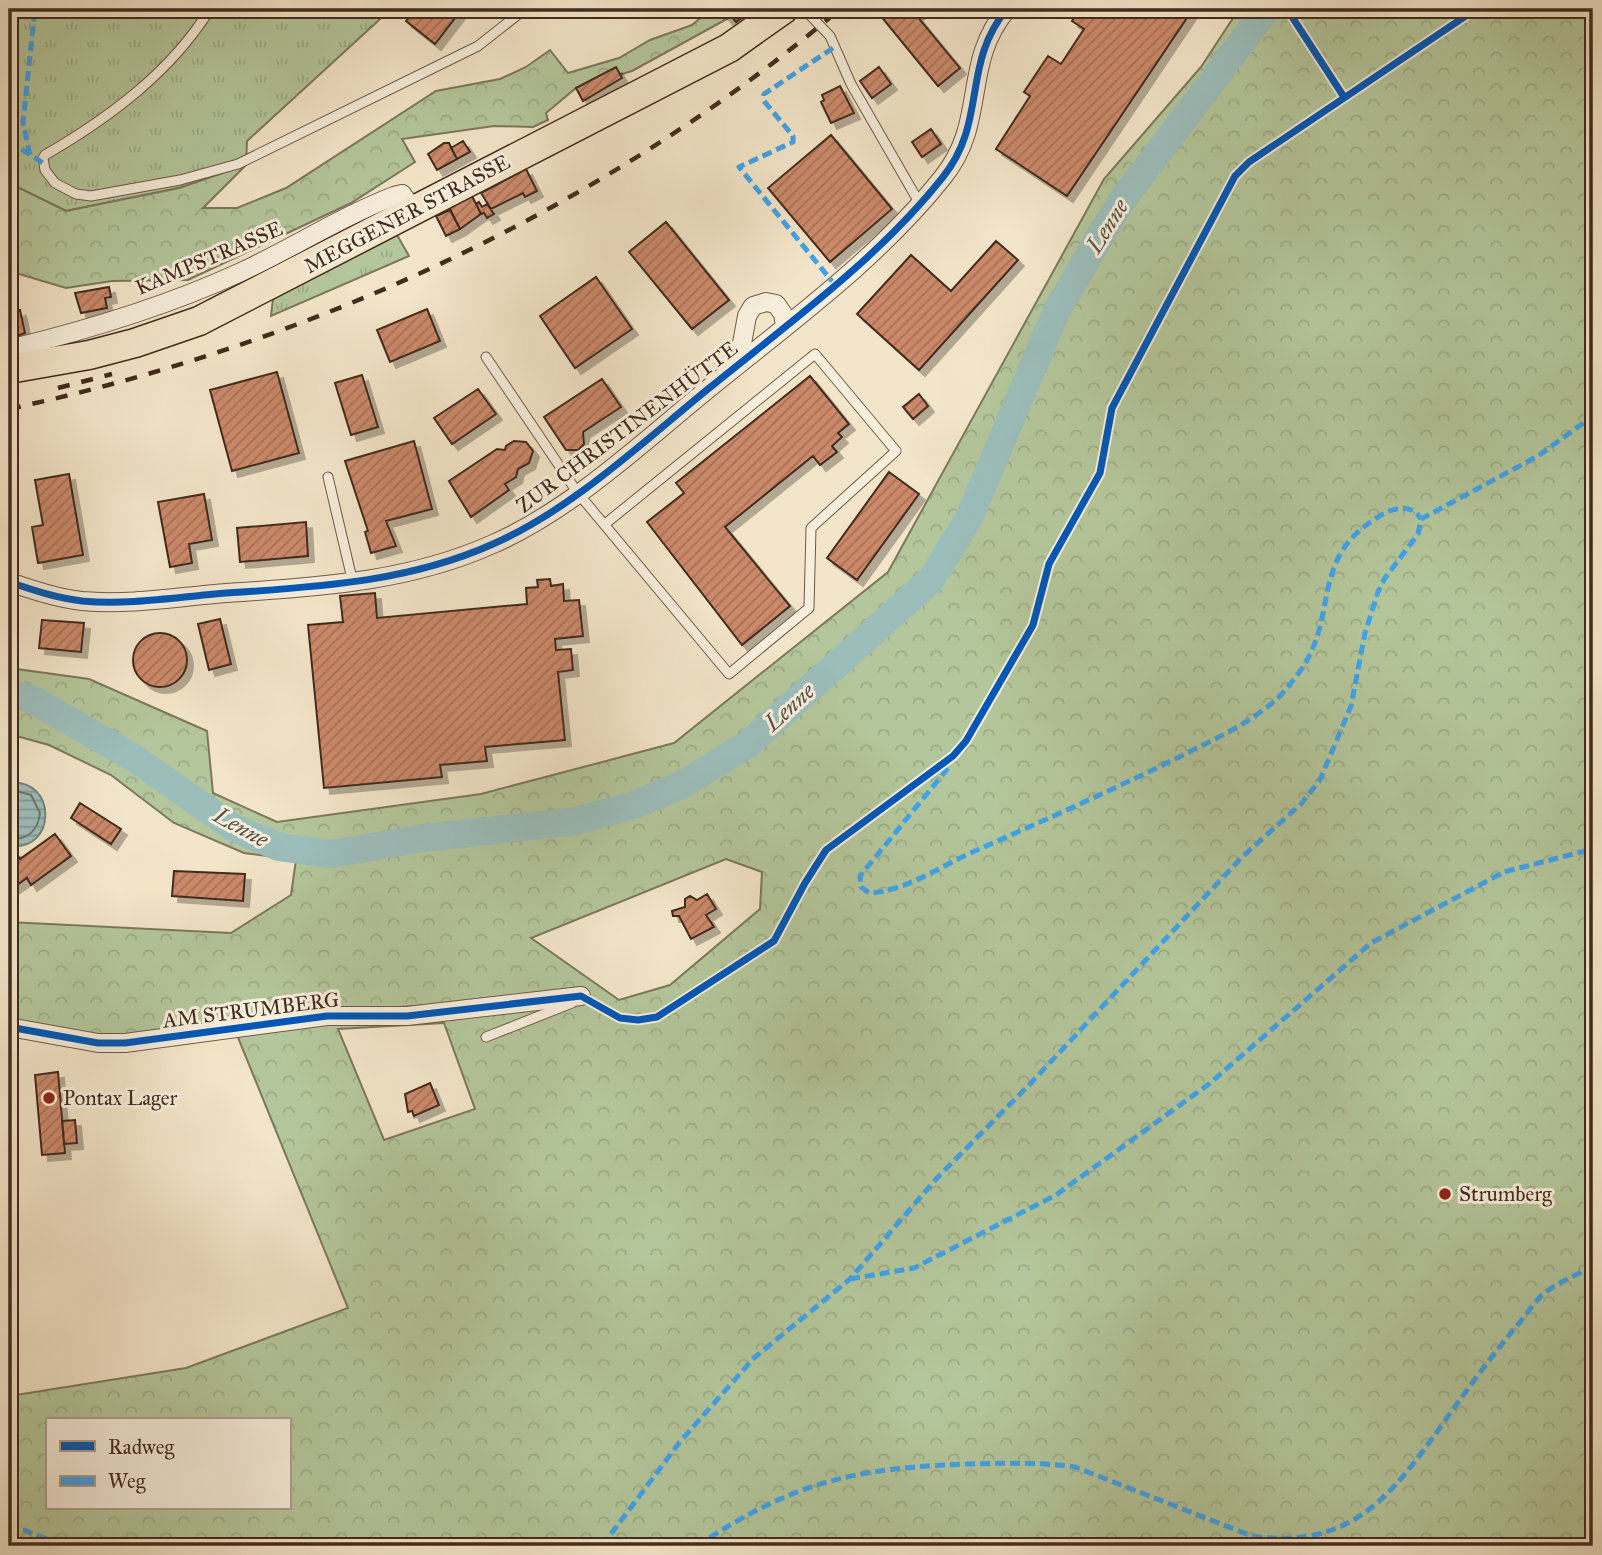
<svg xmlns="http://www.w3.org/2000/svg" width="1602" height="1555" font-family="'IM FELL Great Primer',serif">
  <defs>
    <pattern id="grass-tufts" width="24" height="20" patternUnits="userSpaceOnUse" patternTransform="scale(1.75)"><rect width="24" height="20" fill="#b4c69b"/><path d="M3 7l-1-3M5 7V3M7 7l1-3M15 17l-1-3M17 17v-4M19 17l1-3" fill="none" stroke="#9caa85"/></pattern>
    <pattern id="forest-crowns" width="20" height="18" patternUnits="userSpaceOnUse" patternTransform="scale(1.75)"><rect width="20" height="18" fill="#b4c69b"/><path d="M2 6a3 3 0 1 1 6 0M12 15a3 3 0 1 1 6 0" fill="none" stroke="#9caa85"/></pattern>
    <pattern id="water-rules" width="6" height="5" patternUnits="userSpaceOnUse" patternTransform="scale(1.75)"><rect width="6" height="5" fill="#9cbebb"/><path d="M0 2.5h6" fill="none" stroke="#819b97"/></pattern>
    <pattern id="building-hatch" width="6" height="6" patternUnits="userSpaceOnUse" patternTransform="scale(1.75)"><rect width="6" height="6" fill="#cb896a"/><path d="M-1 1l2-2M0 6l6-6M5 7l2-2" fill="none" stroke="#a67057"/></pattern>
    <filter id="shadow"><feDropShadow dx="6" dy="6" stdDeviation="0" flood-color="#0004"/></filter>
  </defs>
  <rect width="100%" height="100%" fill="#f3e5c9"/>
  <filter id="stains"><feTurbulence type="fractalNoise" baseFrequency=".00286" numOctaves="4"/><feColorMatrix values="0 0 0 0 .2 0 0 0 0 .09 0 0 0 0 .02 0 0 0 .5 -.17"/></filter>
  <radialGradient id="worn" r=".72"><stop offset=".6" stop-color="#630" stop-opacity="0"/><stop offset="1" stop-color="#630" stop-opacity=".3"/></radialGradient>
  <path fill="url(#grass-tufts)" stroke="#7c785c" stroke-width="2" d="M 9,9 L 391,9 L 247,141 L 246,165 L 179,188 L 66,211 L 9,183 Z
    M 396,233 L 409,256 L 271,316 L 273,299 Z"/>
  <path fill="url(#forest-crowns)" stroke="#7c785c" stroke-width="2" fill-rule="evenodd" d="M 711,9 L 725,20 L 632,71 L 576,88 L 546,113 L 548,120 L 533,127 L 494,126 L 402,139 L 415,162 L 351,203 L 188,280 L 112,281 L 66,288 L 9,271 L 9,183 L 66,211 L 179,188 L 246,165 L 203,208 L 237,208 L 286,188 L 436,91 L 500,79 L 526,67 L 550,50 L 568,73 L 619,58 L 650,40 L 692,25 Z
    M 1239,9 L 1593,9 L 1593,1546 L 9,1546 L 9,1396 L 186,1368 L 348,1308 L 237,1035 L 498,1000 L 303,1014 L 99,1039 L 9,1022 L 9,922 L 231,933 L 291,895 L 296,860 L 244,853 L 174,823 L 111,775 L 49,745 L 9,734 L 9,668 L 89,679 L 207,731 L 213,793 L 277,822 L 481,794 L 674,743 L 888,572 L 1104,179 L 1201,67 ZM 726,859 L 762,872 L 760,909 L 670,985 L 619,1000 L 531,938 ZM 444,1023 L 475,1109 L 384,1140 L 338,1029 ZM 47,1420 L 289,1420 L 289,1508 L 47,1508 Z"/>
  <path fill="url(#water-rules)" stroke="#78837c" stroke-width="2" d="M 9,783 C 57,777 58,852 9,846 Z"/>
  <g fill="none" stroke-linecap="round" stroke-linejoin="round">
    <path stroke="#70746c" stroke-width="2" d="M 9,789 L 31,795 L 40,813 C 38,831 27,840 9,839"/>
    <path stroke="#9cbebb" stroke-width="28" d="M 9,692 L 35,701 L 134,758 L 234,828 L 279,847 L 332,854 L 423,838 L 576,821 L 634,805 L 681,785 L 747,745 L 931,580 L 969,518 L 1057,310 L 1120,203 L 1267,9"/>
  </g>
  <path fill="url(#building-hatch)" stroke="#432b1d" stroke-width="2" filter="url(#shadow)" d="M 416,9 L 462,9 L 435,44 L 406,21 Z
    M 725,9 L 753,9 L 736,22 L 731,16 L 727,19 L 722,13 Z
    M 875,9 L 924,9 L 916,15 L 960,68 L 938,86 Z
    M 1080,9 L 1193,9 L 1067,196 L 996,149 L 1030,96 L 1024,92 L 1048,56 L 1061,64 L 1084,29 L 1072,21 Z
    M 616,67 L 622,78 L 583,101 L 576,88 Z
    M 879,67 L 891,84 L 872,98 L 860,81 Z
    M 840,86 L 854,113 L 831,123 L 821,102 L 824,100 L 822,95 Z
    M 931,129 L 941,144 L 922,157 L 912,142 Z
    M 831,135 L 892,209 L 830,262 L 768,188 Z
    M 463,141 L 470,152 L 457,159 L 451,148 Z
    M 444,143 L 449,143 L 457,159 L 437,170 L 428,154 Z
    M 526,169 L 537,191 L 525,197 L 523,193 L 491,209 L 481,193 Z
    M 472,196 L 481,214 L 460,229 L 449,207 Z
    M 479,202 L 482,207 L 487,204 L 494,214 L 487,218 L 484,213 L 481,214 L 476,204 Z
    M 450,210 L 460,229 L 446,236 L 436,216 Z
    M 666,222 L 729,300 L 692,329 L 629,252 Z
    M 996,241 L 1018,260 L 919,370 L 857,314 L 911,255 L 951,291 Z
    M 596,277 L 632,329 L 575,368 L 540,316 Z
    M 109,287 L 111,297 L 105,298 L 107,308 L 81,313 L 75,293 Z
    M 427,309 L 440,341 L 390,362 L 377,330 Z
    M 20,310 L 25,333 L 9,339 L 9,312 Z
    M 277,372 L 299,453 L 232,471 L 210,390 Z
    M 362,375 L 378,427 L 351,435 L 335,383 Z
    M 810,376 L 849,424 L 838,433 L 842,437 L 832,446 L 837,452 L 820,465 L 813,456 L 725,527 L 790,606 L 742,645 L 647,522 L 684,493 L 676,483 Z
    M 602,379 L 621,407 L 583,432 L 584,444 L 578,450 L 566,450 L 544,417 Z
    M 478,389 L 496,414 L 452,444 L 434,418 Z
    M 919,394 L 928,406 L 913,419 L 903,407 Z
    M 414,441 L 432,509 L 386,521 L 396,546 L 371,553 L 365,532 L 368,531 L 345,461 Z
    M 514,441 L 526,442 L 533,451 L 529,463 L 518,469 L 516,477 L 505,484 L 509,490 L 471,517 L 449,481 L 497,449 L 505,450 L 506,446 Z
    M 889,472 L 919,494 L 857,580 L 827,558 Z
    M 69,474 L 83,555 L 38,563 L 32,527 L 43,525 L 35,480 Z
    M 204,494 L 212,540 L 189,544 L 192,563 L 170,567 L 158,502 Z
    M 306,522 L 308,556 L 240,562 L 237,528 Z
    M 550,579 L 551,586 L 563,584 L 564,601 L 579,600 L 583,636 L 555,639 L 556,650 L 571,649 L 573,670 L 558,672 L 565,740 L 485,747 L 487,761 L 440,765 L 442,777 L 324,788 L 308,625 L 343,622 L 340,596 L 375,593 L 377,618 L 527,604 L 526,588 L 538,587 L 537,580 Z
    M 220,619 L 231,664 L 209,670 L 198,624 Z
    M 42,620 L 84,623 L 81,652 L 39,648 Z
    M133 660a27 27 0 1 1 54 0a27 27 0 1 1-54 0Z
    M 80,803 L 121,829 L 111,844 L 71,818 Z
    M 55,834 L 71,856 L 31,885 L 27,878 L 14,887 L 9,880 L 9,855 L 15,851 L 20,859 Z
    M 174,871 L 245,874 L 243,901 L 172,896 Z
    M 707,894 L 716,909 L 706,915 L 714,927 L 691,939 L 679,916 L 673,916 L 672,911 L 685,907 L 685,899 L 690,896 L 697,900 Z
    M 58,1072 L 65,1153 L 42,1155 L 35,1075 Z
    M 430,1083 L 439,1105 L 414,1116 L 412,1111 L 408,1112 L 405,1094 Z
    M 75,1120 L 77,1143 L 64,1144 L 62,1121 Z"/>
  <g fill="none" stroke-linecap="round" stroke-linejoin="round">
    <g stroke="#6f5a48" stroke-width="11">
      <path id="service" d="M 210,9 C 171,72 109,118 45,155 L 43,158 L 45,170 L 55,183 L 76,194 L 91,196 L 180,180 L 238,164 L 478,46 L 525,9
        M 804,9 L 830,36 L 851,84 L 920,204
        M 486,357 L 577,492 L 729,674 L 809,608 L 811,528 L 896,451 L 815,354 L 605,524
        M 328,477 L 353,583
        M 486,1037 L 572,1003"/>
    </g>
    <g stroke="#6f5a48" stroke-width="20">
      <path id="minor" d="M 9,349 C 88,330 167,306 241,272 C 293,248 342,216 394,196 L 402,194 L 413,209
        M 738,365 L 747,316 L 753,306 L 766,302 L 776,304 L 783,314 L 785,326
        M 9,582 C 33,590 56,598 82,601 C 126,605 171,598 215,594 C 310,587 404,584 493,544 C 571,510 643,442 708,389 C 789,323 878,259 943,177 C 988,121 961,64 1007,9
        M 9,1027 L 98,1043 L 125,1043 L 327,1016 L 407,1016 L 581,996"/>
    </g>
    <g stroke="#432b1d" stroke-width="31">
      <path id="primary" d="M 9,369 L 89,355 L 135,343 L 199,321 L 729,48 L 784,9"/>
    </g>
    <use href="#service" stroke="#f7eedc" stroke-width="9"/>
    <use href="#minor" stroke="#f7eedc" stroke-width="18"/>
    <use href="#primary" stroke="#f3e5c9" stroke-width="28"/>
    <path stroke="#432b1d" stroke-width="4.5" stroke-dasharray="12 12" stroke-linecap="butt" d="M 58,388 L 112,374
      M 9,409 C 311,344 604,209 840,9"/>
    <path stroke="#3fa3ea" stroke-width="5" stroke-dasharray="10 5" stroke-linecap="butt" d="M 833,48 L 764,94 L 764,101 L 793,136 L 793,142 L 739,167 L 835,285
      M 9,141 L 43,163
      M 30,155 L 23,122 L 35,9
      M 948,768 L 860,876 L 861,887 L 869,893 C 907,891 942,865 977,850 C 1043,821 1110,791 1175,759 C 1209,742 1247,725 1276,700 C 1285,691 1296,677 1303,667 C 1338,612 1311,560 1375,519 C 1389,509 1410,501 1421,519
      M 850,1279 L 914,1268 L 1056,1195 L 1209,1084 L 1371,943 L 1504,872 L 1593,849
      M 9,1524 L 64,1546
      M 602,1546 L 679,1443 L 754,1358 L 850,1279 L 937,1178 L 1030,1084 L 1242,857 L 1301,804 L 1320,780 L 1351,706 L 1365,633 L 1378,592 L 1385,578 L 1418,534 L 1421,519 L 1538,456 L 1593,416
      M 697,1546 C 793,1482 853,1468 968,1464 C 1004,1463 1039,1462 1075,1467 L 1252,1536 C 1352,1550 1392,1495 1444,1422 C 1467,1390 1490,1358 1515,1328 C 1524,1318 1532,1305 1542,1295 C 1556,1283 1577,1275 1593,1266"/>
    <g stroke="#f7eedc" stroke-width="11">
      <path id="cycleway" d="M 1287,9 L 1344,97
        M 9,582 C 33,590 56,598 82,601 C 126,605 171,598 215,594 C 310,587 404,584 493,544 C 571,510 643,442 708,389 C 789,323 878,259 943,177 C 988,121 961,64 1007,9
        M 9,1027 L 98,1043 L 125,1043 L 327,1016 L 407,1016 L 581,996 L 620,1018 L 638,1020 L 657,1017 L 774,941 L 805,883 L 826,850 L 953,756 L 966,741 L 1033,625 L 1049,564 L 1100,473 L 1112,408 L 1235,176 L 1249,162 L 1476,9"/>
    </g>
    <use href="#cycleway" stroke="#0057b8" stroke-width="7"/>
  </g>
  <g fill="#8f2418" stroke="#f7eedc" stroke-width="2.5">
    <circle cx="49" cy="1098" r="7"/>
    <circle cx="1445" cy="1194" r="7"/>
  </g>
  <g text-anchor="middle" dominant-baseline="central" stroke-width="6" stroke-linejoin="round" paint-order="stroke">
    <g font-size="21" fill="#432b1d" stroke="#f7eedc">
      <text transform="translate(407 214) rotate(-28)">MEGGENER STRASSE</text>
      <text transform="translate(209 258) rotate(-23)">KAMPSTRASSE</text>
      <text transform="translate(627 427) rotate(-37)">ZUR CHRISTINENHÜTTE</text>
      <text transform="translate(251 1010) rotate(-7)">AM STRUMBERG</text>
    </g>
    <g font-size="21" fill="#432b1d" stroke="#f7eedc" text-anchor="start">
      <text x="63" y="1098">Pontax Lager</text>
      <text x="1459" y="1194">Strumberg</text>
    </g>
    <g font-size="23" font-style="italic" fill="#595044" stroke="#f7eedc">
      <text transform="translate(1107 226) rotate(-58)">Lenne</text>
      <text transform="translate(789 707) rotate(-42)">Lenne</text>
      <text transform="translate(241 827) rotate(29)">Lenne</text>
    </g>
  </g>
  <rect width="1602" height="1555" fill="none" stroke="#f3e5c9" stroke-width="35"/>
  <rect x="10" y="10" width="1581" height="1534" fill="none" stroke="#432b1d" stroke-width="3.5"/>
  <rect x="18" y="18" width="1567" height="1520" fill="none" stroke="#432b1d" stroke-width="2"/>
  <rect x="46" y="1418" width="245" height="91" fill="#f7eedc" stroke="#afa090" stroke-width="2"/>
  <rect x="60" y="1441" width="35" height="10" fill="#0057b8" stroke="#afa090" stroke-width="2"/>
  <text x="108" y="1454" font-size="21" fill="#432b1d">Radweg</text>
  <rect x="60" y="1476" width="35" height="10" fill="#3fa3ea" stroke="#afa090" stroke-width="2"/>
  <text x="108" y="1488" font-size="21" fill="#432b1d">Weg</text>
  <rect width="100%" height="100%" filter="url(#stains)"/>
  <rect width="100%" height="100%" fill="url(#worn)"/>
</svg>
